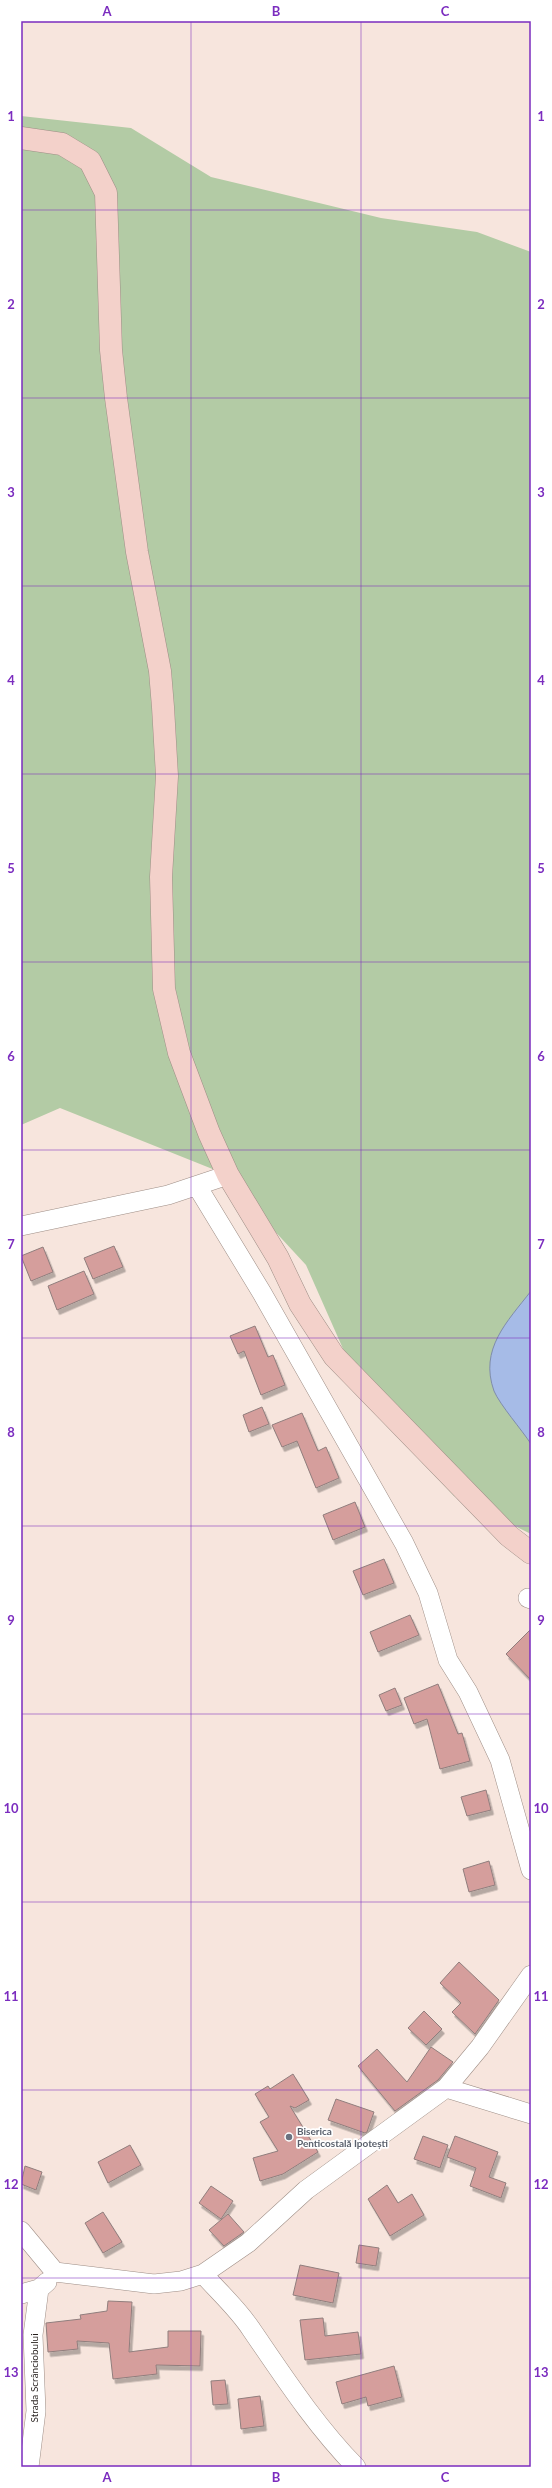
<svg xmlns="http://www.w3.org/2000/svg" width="552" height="2488" font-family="Lato,sans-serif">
  <defs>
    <filter id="shadow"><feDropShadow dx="2.5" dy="4.5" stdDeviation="0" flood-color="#0004"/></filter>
  </defs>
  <rect width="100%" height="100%" fill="#f7e5dd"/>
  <path fill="#b3cba5" d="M 21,116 L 131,128 L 211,177 L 381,218 L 477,232 L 531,252 L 531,1534 L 454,1496 L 367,1403 L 306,1265 L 220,1172 L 60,1108 L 21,1125 Z"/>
  <path fill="#a6bbe7" stroke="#7f8caa" d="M 531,1291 L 531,1444 C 522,1430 500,1405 494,1391 C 479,1349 507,1322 531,1291 Z"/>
  <path fill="#d59e9c" stroke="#907e7d" filter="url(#shadow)" d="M 114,1246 L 123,1267 L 93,1279 L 84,1258 Z
    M 43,1247 L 53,1272 L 31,1281 L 21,1256 Z
    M 84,1271 L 94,1294 L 57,1310 L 48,1286 Z
    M 255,1326 L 268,1357 L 273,1355 L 285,1385 L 261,1395 L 244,1351 L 238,1354 L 230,1336 Z
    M 262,1407 L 269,1424 L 249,1432 L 243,1415 Z
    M 302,1413 L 318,1451 L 326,1447 L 339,1478 L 316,1488 L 297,1441 L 282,1447 L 272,1425 Z
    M 355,1502 L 365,1527 L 333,1540 L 323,1515 Z
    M 384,1559 L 394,1583 L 363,1595 L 353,1571 Z
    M 410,1615 L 419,1635 L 378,1652 L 370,1632 Z
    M 531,1629 L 531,1680 L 506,1654 Z
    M 438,1684 L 458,1734 L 462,1733 L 470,1761 L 440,1769 L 427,1719 L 414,1724 L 404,1698 Z
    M 395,1688 L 402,1705 L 386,1711 L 379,1695 Z
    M 486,1790 L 491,1810 L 467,1816 L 461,1797 Z
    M 489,1861 L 495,1885 L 469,1892 L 463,1869 Z
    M 459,1962 L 499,2000 L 475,2034 L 452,2012 L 461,2003 L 440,1983 Z
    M 424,2011 L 442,2029 L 426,2045 L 408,2028 Z
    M 431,2047 L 453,2062 L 438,2080 L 395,2111 L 358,2066 L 377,2049 L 407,2082 Z
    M 293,2074 L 309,2100 L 295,2108 L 290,2106 L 318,2152 L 283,2174 L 260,2181 L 253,2158 L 278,2151 L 260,2122 L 269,2117 L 255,2094 L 268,2086 L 270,2089 Z
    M 336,2099 L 374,2112 L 367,2132 L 365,2133 L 328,2120 Z
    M 423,2136 L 448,2145 L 440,2168 L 414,2159 Z
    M 455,2136 L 498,2152 L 489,2177 L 506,2183 L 501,2198 L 470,2186 L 476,2168 L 447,2157 Z
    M 130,2145 L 141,2165 L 108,2183 L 98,2162 Z
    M 25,2166 L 42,2172 L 36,2190 L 21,2184 Z
    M 387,2185 L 398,2203 L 412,2194 L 424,2215 L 390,2236 L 368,2199 Z
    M 211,2186 L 233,2201 L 221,2219 L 199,2203 Z
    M 103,2212 L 122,2242 L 103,2253 L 85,2223 Z
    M 228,2214 L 244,2232 L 224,2246 L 209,2230 Z
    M 359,2245 L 379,2248 L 376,2266 L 356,2263 Z
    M 300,2265 L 339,2273 L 333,2303 L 293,2295 Z
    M 108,2301 L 132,2302 L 129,2352 L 168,2347 L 168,2331 L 201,2331 L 200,2366 L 156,2365 L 157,2374 L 113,2379 L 109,2343 L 77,2341 L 78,2349 L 48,2352 L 46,2323 L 81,2319 L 80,2315 L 107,2311 Z
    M 323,2318 L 325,2336 L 358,2332 L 361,2354 L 305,2360 L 300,2320 Z
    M 394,2366 L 402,2397 L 368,2406 L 366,2397 L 342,2404 L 336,2382 Z
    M 225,2380 L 228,2404 L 213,2405 L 211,2381 Z
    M 260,2396 L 264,2426 L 241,2429 L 238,2399 Z"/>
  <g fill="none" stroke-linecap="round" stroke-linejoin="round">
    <g stroke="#9e8e86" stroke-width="20">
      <path id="street" d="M 197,1186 L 262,1293 L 404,1543 L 428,1593 L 448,1660 L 468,1692 L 500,1760 L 531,1870
        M 21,1226 L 168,1195 L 228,1175
        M 528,1598 L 531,1599
        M 446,2088 L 531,2114
        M 21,2231 L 55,2272 L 154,2284 L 181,2281 L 203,2274 L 248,2243 L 306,2190 L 446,2088 L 480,2047 L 531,1975
        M 203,2274 C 219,2292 238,2309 251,2329 C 284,2377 315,2425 356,2467
        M 21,2294 L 39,2289 L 47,2282
        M 29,2467 L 36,2411 L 33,2335 L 39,2289"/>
    </g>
    <g stroke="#9e8e86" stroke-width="23">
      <path id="secondary" d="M 21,138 L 62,144 L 90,161 L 106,193 L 111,350 L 116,398 L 137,552 L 160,671 L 163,707 L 167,776 L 161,877 L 164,989 L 179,1053 L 209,1133 L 228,1175 L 278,1258 L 300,1304 L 334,1356 L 509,1536 L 531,1553"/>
    </g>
    <use href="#street" stroke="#fff" stroke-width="19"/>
    <use href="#secondary" stroke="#f3d1ca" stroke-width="22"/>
  </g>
  <path fill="none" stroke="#7b2cbf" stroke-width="1" stroke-opacity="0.55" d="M 191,21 L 191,2467M 361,21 L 361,2467M 21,210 L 531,210M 21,398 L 531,398M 21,586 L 531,586M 21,774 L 531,774M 21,962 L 531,962M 21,1150 L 531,1150M 21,1338 L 531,1338M 21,1526 L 531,1526M 21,1714 L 531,1714M 21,1902 L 531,1902M 21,2090 L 531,2090M 21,2278 L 531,2278"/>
  <circle fill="#6b7280" stroke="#fff" stroke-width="1.5" cx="289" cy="2137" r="4"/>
  <g text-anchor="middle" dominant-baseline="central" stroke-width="3.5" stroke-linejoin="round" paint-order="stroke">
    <g font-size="10" font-weight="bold" fill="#5b616d" stroke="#fff" text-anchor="start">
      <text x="297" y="2131">Biserica<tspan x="297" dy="12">Penticostală Ipotești</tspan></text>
    </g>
    <g font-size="10" fill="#251f1c" stroke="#fff">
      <text transform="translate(34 2378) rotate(-90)">Strada Scrânciobului</text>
    </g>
  </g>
  <rect width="552" height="2488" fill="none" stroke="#ffffff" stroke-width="44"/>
  <rect x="22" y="22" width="508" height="2444" fill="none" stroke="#7b2cbf" stroke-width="1.5"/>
  <g font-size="13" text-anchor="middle" font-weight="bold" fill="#7b2cbf">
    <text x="107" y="16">A</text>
    <text x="276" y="16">B</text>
    <text x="445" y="16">C</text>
    <text x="11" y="121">1</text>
    <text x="541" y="121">1</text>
    <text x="11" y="309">2</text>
    <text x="541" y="309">2</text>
    <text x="11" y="497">3</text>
    <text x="541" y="497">3</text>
    <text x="11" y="685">4</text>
    <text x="541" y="685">4</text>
    <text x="11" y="873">5</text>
    <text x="541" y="873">5</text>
    <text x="11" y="1061">6</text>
    <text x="541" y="1061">6</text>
    <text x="11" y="1249">7</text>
    <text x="541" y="1249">7</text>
    <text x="11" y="1437">8</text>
    <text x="541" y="1437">8</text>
    <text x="11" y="1625">9</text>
    <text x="541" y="1625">9</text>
    <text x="11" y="1813">10</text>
    <text x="541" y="1813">10</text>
    <text x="11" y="2001">11</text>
    <text x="541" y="2001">11</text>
    <text x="11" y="2189">12</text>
    <text x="541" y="2189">12</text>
    <text x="11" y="2377">13</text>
    <text x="541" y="2377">13</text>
    <text x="107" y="2482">A</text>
    <text x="276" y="2482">B</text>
    <text x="445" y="2482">C</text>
  </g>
</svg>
